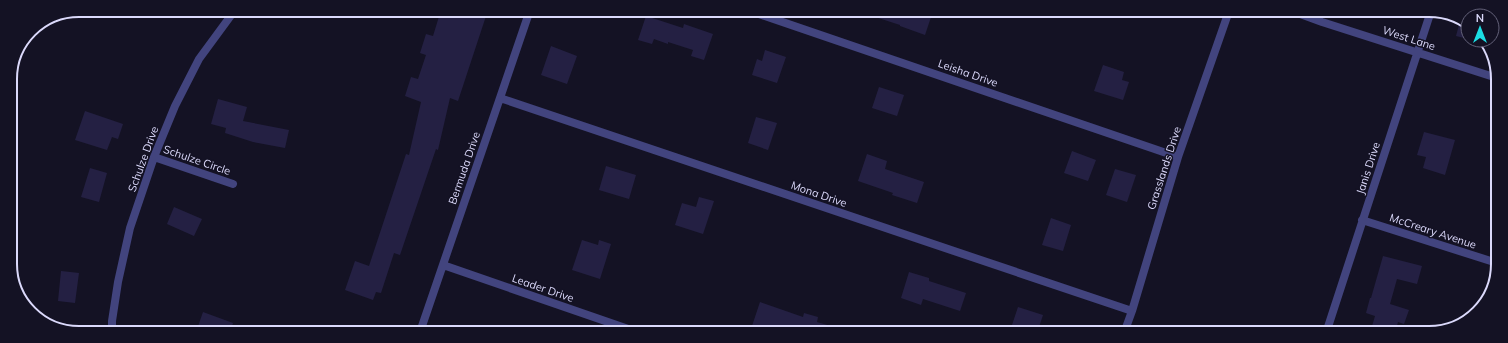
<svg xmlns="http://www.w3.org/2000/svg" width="1508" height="343" font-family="Mulish,sans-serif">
  <rect width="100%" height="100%" fill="#141224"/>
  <path fill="#242043" d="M 441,10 L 488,10 L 458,101 L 450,98 L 438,150 L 436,149 L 400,255 L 394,253 L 381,293 L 376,292 L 373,300 L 345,290 L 355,261 L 369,266 L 406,154 L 409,155 L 421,102 L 405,96 L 411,77 L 418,79 L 426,55 L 420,53 L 426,34 L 433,36 Z
    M 863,11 L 923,11 L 932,14 L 925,35 L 900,26 L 900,25 L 863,13 Z
    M 646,16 L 683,28 L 684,24 L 713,34 L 704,60 L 691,56 L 693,50 L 668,42 L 668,44 L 654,39 L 652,44 L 638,40 Z
    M 1460,21 L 1468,25 L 1468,39 L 1456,36 Z
    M 551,46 L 577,56 L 567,84 L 541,75 Z
    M 765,50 L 786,57 L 777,83 L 752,75 L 757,59 L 762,61 Z
    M 1103,65 L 1124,72 L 1122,80 L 1129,82 L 1123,100 L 1094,91 Z
    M 879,87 L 904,95 L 897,116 L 872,108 Z
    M 218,99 L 247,107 L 243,121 L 289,130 L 285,148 L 253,142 L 225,133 L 226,128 L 211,124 Z
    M 85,111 L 123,124 L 118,139 L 112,137 L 107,150 L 75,140 Z
    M 756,117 L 777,123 L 768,150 L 748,143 Z
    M 1424,132 L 1455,140 L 1445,175 L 1423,168 L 1426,157 L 1417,155 Z
    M 1072,151 L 1096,160 L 1088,181 L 1064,173 Z
    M 867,154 L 887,161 L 885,169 L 924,182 L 917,203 L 892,195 L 893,193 L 858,181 Z
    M 606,166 L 636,175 L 629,199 L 599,190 Z
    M 90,168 L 107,173 L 99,202 L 81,197 Z
    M 1115,169 L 1136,175 L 1127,202 L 1106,195 Z
    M 699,197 L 714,201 L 703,234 L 675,225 L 682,203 L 696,207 Z
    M 174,207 L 202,219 L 194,236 L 167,224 Z
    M 1051,218 L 1071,225 L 1063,251 L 1042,245 Z
    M 582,240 L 598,245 L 599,240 L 611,244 L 600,279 L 572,270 Z
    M 1383,256 L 1422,266 L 1417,284 L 1397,279 L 1390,304 L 1409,310 L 1404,324 L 1398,322 L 1395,333 L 1370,333 L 1375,316 L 1366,313 L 1370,298 L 1371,298 Z
    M 61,271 L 79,273 L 75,303 L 58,301 Z
    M 909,272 L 929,278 L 929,281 L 966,293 L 960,311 L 923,299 L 921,305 L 901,298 Z
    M 760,302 L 803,317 L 804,313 L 818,317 L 817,322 L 841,329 L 841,332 L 750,332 Z
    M 1018,307 L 1043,315 L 1037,333 L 1025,333 L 1011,328 Z
    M 203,312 L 233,323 L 230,332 L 196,332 Z"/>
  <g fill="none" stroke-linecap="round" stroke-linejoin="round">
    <path stroke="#42447e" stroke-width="8" d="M 750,11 L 1178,157
      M 1292,11 L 1322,22 L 1497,78
      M 500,98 L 1132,311
      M 154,157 L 233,184
      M 1362,220 L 1497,263
      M 443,265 L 637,332
      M 112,332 L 112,321 L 118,282 L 130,228 L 154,157 L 175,106 L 199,59 L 235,10
      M 420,332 L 530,10
      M 1124,333 L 1132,311 L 1178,157 L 1229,11
      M 1326,333 L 1431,11"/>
  </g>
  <g text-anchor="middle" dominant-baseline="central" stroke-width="3" stroke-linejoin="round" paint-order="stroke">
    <g font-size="11" fill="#dbd9fb" stroke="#141224">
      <text transform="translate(1409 38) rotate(18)">West Lane</text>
      <text transform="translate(968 73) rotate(19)">Leisha Drive</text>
      <text transform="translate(143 159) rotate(-70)">Schulze Drive</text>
      <text transform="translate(197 160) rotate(19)">Schulze Circle</text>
      <text transform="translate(464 168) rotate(-71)">Bermuda Drive</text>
      <text transform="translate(1164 168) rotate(-72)">Grasslands Drive</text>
      <text transform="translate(1368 168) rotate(-72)">Janis Drive</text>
      <text transform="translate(819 194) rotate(19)">Mona Drive</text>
      <text transform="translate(1433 231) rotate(18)">McCreary Avenue</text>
      <text transform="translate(543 288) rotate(19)">Leader Drive</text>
    </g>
  </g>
  <path d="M0 0H1508V343H0ZM79 17H1429A62 62 0 0 1 1491 79V264A62 62 0 0 1 1429 326H79A62 62 0 0 1 17 264V79A62 62 0 0 1 79 17Z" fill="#141224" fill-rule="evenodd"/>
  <path fill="none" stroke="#dbd9fb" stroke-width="2" d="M79 17H1429A62 62 0 0 1 1491 79V264A62 62 0 0 1 1429 326H79A62 62 0 0 1 17 264V79A62 62 0 0 1 79 17Z"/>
  <g transform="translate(1480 28)"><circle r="19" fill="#141224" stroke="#64627a"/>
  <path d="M0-3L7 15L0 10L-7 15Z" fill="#1bdee4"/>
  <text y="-6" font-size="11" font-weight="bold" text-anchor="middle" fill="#dbd9fb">N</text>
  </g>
</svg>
